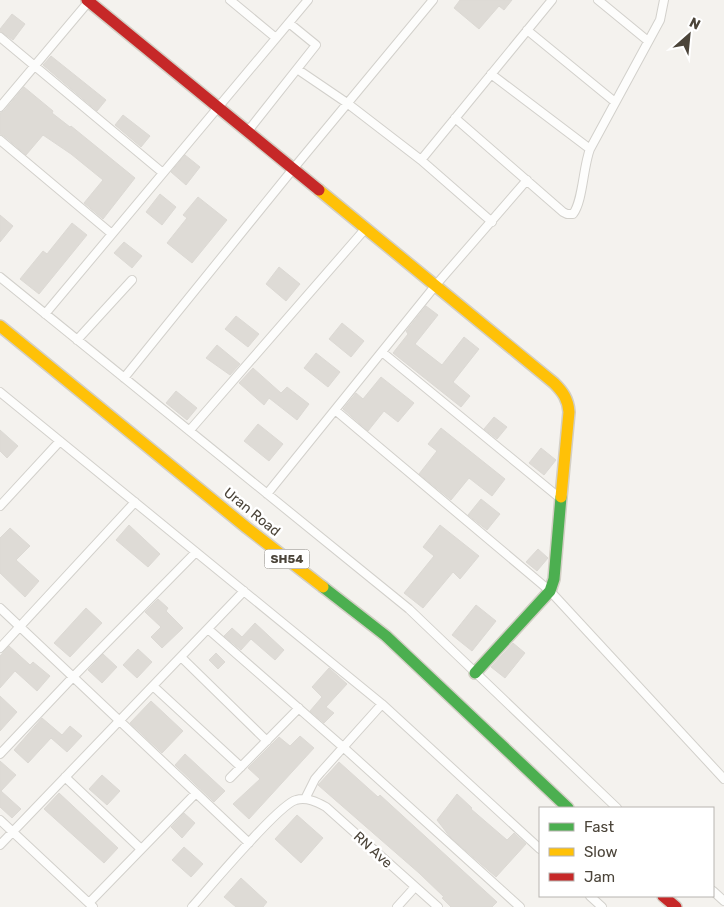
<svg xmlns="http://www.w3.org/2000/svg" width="724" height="907" font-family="Rubik,sans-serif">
  <rect width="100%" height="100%" fill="#f4f2ee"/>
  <path fill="#dedbd6" stroke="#dcd9d4" d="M 460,0 L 512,0 L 504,10 L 499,6 L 479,29 L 454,8 Z
    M 12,14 L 25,24 L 13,40 L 0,31 L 0,29 Z
    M 51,56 L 106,100 L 97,111 L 43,65 Z
    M 24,87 L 53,111 L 52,113 L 70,127 L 71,126 L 135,178 L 103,219 L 84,203 L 103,180 L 71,154 L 43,135 L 26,155 L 4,136 L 0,134 L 0,113 L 4,111 Z
    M 123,115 L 150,136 L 141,147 L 115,125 Z
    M 185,155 L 200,167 L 186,185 L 171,172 Z
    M 160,194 L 176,207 L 162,225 L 146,212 Z
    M 198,197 L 227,220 L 192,263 L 167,243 L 187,218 L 183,215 Z
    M 0,215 L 13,226 L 0,242 Z
    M 72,223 L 87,235 L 39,294 L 20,279 L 43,251 L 47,254 Z
    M 124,242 L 142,256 L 132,268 L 114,253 Z
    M 279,267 L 300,284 L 286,301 L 266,284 Z
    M 426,306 L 438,315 L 415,344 L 442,365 L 464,337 L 479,349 L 453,382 L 470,396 L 461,407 L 393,353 L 408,334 L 406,331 Z
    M 236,316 L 259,334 L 248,347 L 225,329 Z
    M 342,323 L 364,341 L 351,357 L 329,339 Z
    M 217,345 L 240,364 L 230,375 L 206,358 Z
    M 316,353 L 340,372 L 328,387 L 304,368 Z
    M 253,368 L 281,393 L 287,387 L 309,404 L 297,420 L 269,398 L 264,405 L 239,383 Z
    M 381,377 L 414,403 L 398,422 L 384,411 L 368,431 L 343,409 L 356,393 L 363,399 Z
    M 176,391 L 197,408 L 187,420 L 166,403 Z
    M 494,417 L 507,427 L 497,439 L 484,429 Z
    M 258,424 L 283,444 L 269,461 L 244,441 Z
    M 441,428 L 505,479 L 492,496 L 469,478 L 451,500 L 419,474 L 437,451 L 428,444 Z
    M 0,430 L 18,446 L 7,458 L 0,451 Z
    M 541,448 L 556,460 L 544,475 L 529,463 Z
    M 481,499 L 500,514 L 487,530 L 468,515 Z
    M 129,525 L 160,554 L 148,567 L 116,540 Z
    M 440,525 L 479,556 L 460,579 L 453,572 L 423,608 L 404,593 L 434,556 L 423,547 Z
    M 10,528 L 30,546 L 16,560 L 39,581 L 25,597 L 0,573 L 0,538 Z
    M 538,549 L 548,558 L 537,571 L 526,562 Z
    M 158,599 L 168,608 L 166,611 L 183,628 L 162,648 L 151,637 L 161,627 L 145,612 Z
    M 476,605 L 496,621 L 472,651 L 452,635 Z
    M 86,608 L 102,623 L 70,657 L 54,643 Z
    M 255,623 L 284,650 L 275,660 L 251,639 L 241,650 L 224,636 L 232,628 L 242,637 Z
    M 513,643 L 525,653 L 505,678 L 491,667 Z
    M 9,646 L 30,665 L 33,662 L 50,676 L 37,691 L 15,671 L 0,688 L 0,656 Z
    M 138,649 L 152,662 L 137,678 L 123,665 Z
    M 216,653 L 225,662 L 218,669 L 209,660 Z
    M 103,654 L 117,667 L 102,683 L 88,670 Z
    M 329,668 L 347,684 L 326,707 L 334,713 L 324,723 L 310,711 L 322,697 L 312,687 Z
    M 0,696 L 17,712 L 0,731 Z
    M 151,701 L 183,731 L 162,753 L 130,723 Z
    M 42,718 L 62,735 L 70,726 L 82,736 L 67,752 L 51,738 L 28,763 L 14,750 Z
    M 300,736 L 314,748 L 249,819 L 233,804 L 260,779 L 248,768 L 279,737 L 290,746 Z
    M 185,754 L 225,791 L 214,802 L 175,765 Z
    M 0,761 L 16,775 L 1,791 L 21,809 L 12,818 L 0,807 Z
    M 339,762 L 378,797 L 380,795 L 497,902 L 492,907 L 451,907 L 442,898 L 444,897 L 419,873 L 318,785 Z
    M 102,775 L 120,791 L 107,805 L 89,789 Z
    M 59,793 L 118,848 L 104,863 L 44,809 Z
    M 457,794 L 472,808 L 471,809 L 507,840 L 514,833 L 526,844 L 496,877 L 450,837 L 437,820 Z
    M 184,813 L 195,823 L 182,838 L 171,827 Z
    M 297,815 L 323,838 L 301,863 L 275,839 Z
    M 184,847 L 203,864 L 191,877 L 172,860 Z
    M 241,878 L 267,902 L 263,907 L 236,907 L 224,897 Z"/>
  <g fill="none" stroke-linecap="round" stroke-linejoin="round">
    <g stroke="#d2d0cb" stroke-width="10">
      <path id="street" d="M 230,0 L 276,38
        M 598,0 L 648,41
        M 527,30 L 615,102
        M 0,37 L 163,173
        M 297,69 L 347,103 L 421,160 L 492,222
        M 491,74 L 590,149
        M 0,107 L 90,0
        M 455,118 L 563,212 L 567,214 L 573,214 C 583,201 583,167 590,149 L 660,20 L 664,0
        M 248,131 L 316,45 L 289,23
        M 0,140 L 112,234
        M 421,160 L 552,0
        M 0,277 L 409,609 L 617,808
        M 45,314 L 308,0
        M 77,340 L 132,280
        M 382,352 L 561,499
        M 124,378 L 293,169 L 433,0
        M 0,392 L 382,704 L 540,849
        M 335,410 L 550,591 L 724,779
        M 190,430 L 366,228
        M 267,494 L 435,286 L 527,180
        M 0,506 L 60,441
        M 0,608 L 249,843
        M 208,629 L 343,747 L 520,907
        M 0,648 L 135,502
        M 181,657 L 267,741
        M 153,686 L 241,767
        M 0,754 L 73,677 L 196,552
        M 65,777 L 141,849
        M 230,778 L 299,708
        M 305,799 L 315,779 L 321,772 L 382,704
        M 0,820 L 93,907
        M 0,845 L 244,591
        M 713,891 L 724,901
        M 590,896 L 602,907
        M 89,903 L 196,793
        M 192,907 C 208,889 279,804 296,800 C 307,797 317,802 326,807 L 438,907
        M 397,907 L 415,887"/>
    </g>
    <g stroke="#d3cfc5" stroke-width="14">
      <path id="fast" d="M 323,587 L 386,636 L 568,808
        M 475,673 L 550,591 L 554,579 L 561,497"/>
    </g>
    <g stroke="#d3cfc5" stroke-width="14">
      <path id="slow" d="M 319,190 L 554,383 C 563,392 568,399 569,412 L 561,497
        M 0,326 L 247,528 L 323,587"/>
    </g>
    <g stroke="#d3cfc5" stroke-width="14">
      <path id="jam" d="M 87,0 L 319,190
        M 663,896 L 676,907"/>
    </g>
    <use href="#street" stroke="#fdfdfc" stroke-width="8"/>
    <use href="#fast" stroke="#4caf50" stroke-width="11"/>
    <use href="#slow" stroke="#ffc107" stroke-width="11"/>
    <use href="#jam" stroke="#c62828" stroke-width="11"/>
  </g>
  <g text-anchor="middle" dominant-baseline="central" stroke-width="5" stroke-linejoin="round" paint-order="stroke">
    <rect fill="#fff" stroke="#817c74" stroke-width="1" x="264.5" y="549.5" width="45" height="19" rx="4"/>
    <g font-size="12" font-weight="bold" fill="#4b4439">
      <text x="287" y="559">SH54</text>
    </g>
    <g font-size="14" fill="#4b4439" stroke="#fff">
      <text transform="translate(252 512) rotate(39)">Uran Road</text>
      <text transform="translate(373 850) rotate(42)">RN Ave</text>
    </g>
  </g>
  <rect x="539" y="807" width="175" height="90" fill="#ffffff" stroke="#b7b4b0"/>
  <rect x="549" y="823" width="25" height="8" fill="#4caf50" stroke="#b7b4b0"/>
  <text x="584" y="832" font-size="15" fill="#4b4439">Fast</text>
  <rect x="549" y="848" width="25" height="8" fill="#ffc107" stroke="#b7b4b0"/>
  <text x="584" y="857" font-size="15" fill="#4b4439">Slow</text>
  <rect x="549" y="873" width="25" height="8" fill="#c62828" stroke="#b7b4b0"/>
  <text x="584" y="882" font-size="15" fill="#4b4439">Jam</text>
  <g transform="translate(689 35) rotate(27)" stroke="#ffffff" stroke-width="4" paint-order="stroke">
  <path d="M0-4L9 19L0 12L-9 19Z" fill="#4b4439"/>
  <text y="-8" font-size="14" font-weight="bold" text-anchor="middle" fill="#4b4439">N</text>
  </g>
</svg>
